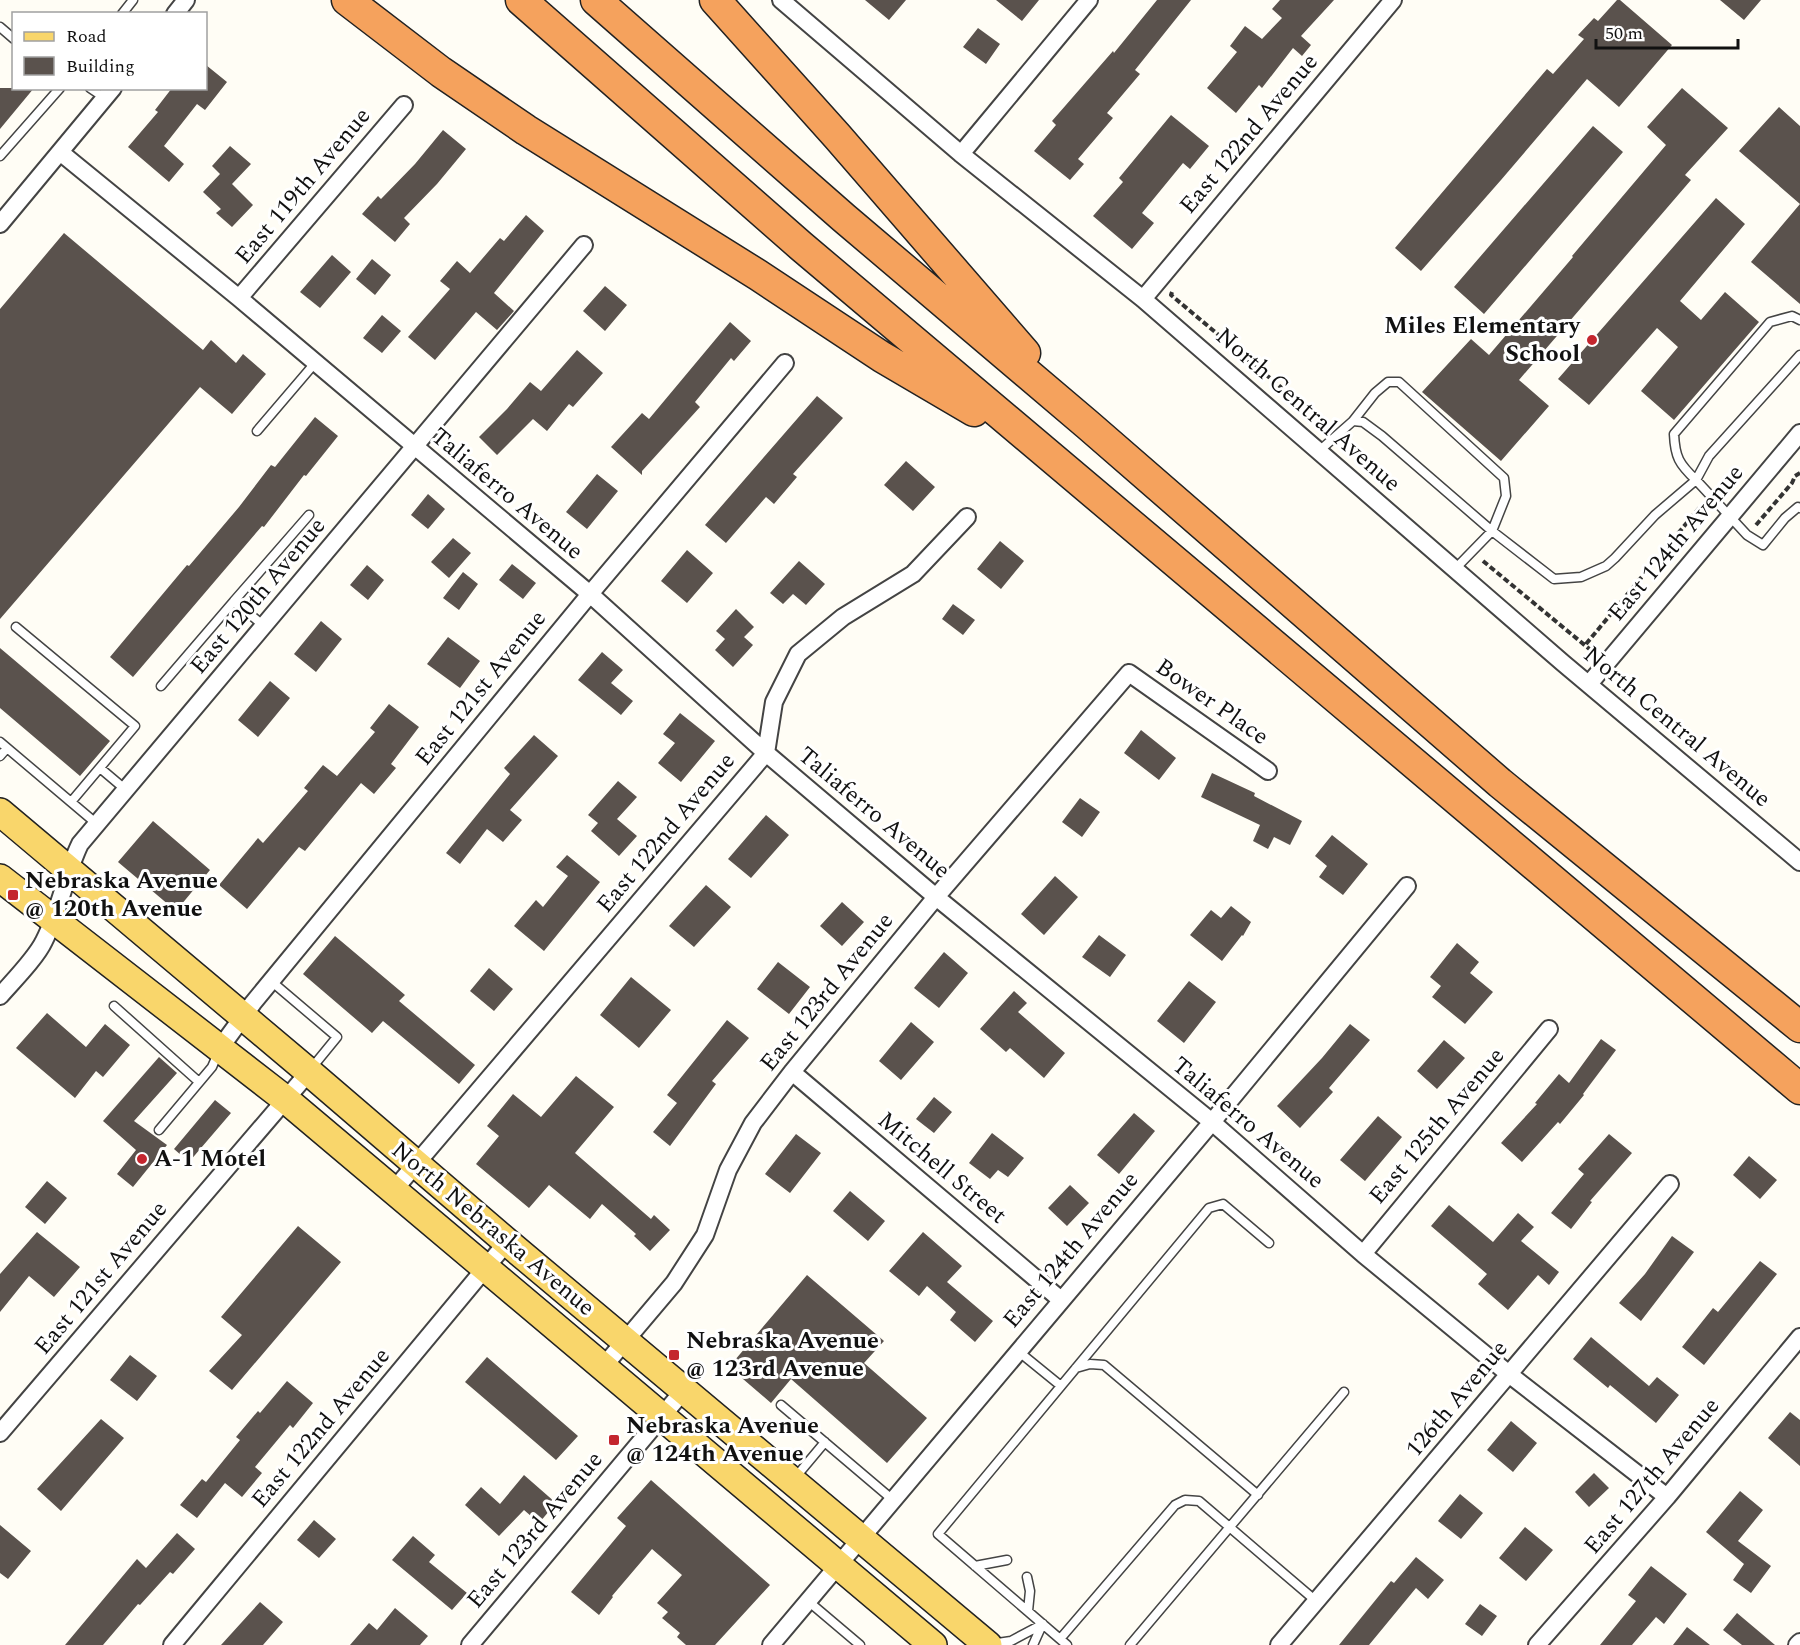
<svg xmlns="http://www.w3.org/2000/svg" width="1800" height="1645" font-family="Spectral,serif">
  <rect width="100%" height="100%" fill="#fffdf5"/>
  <path fill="#5a524d" d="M 865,0 L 906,0 L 889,20 Z
    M 996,0 L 1039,0 L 1022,21 Z
    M 1157,0 L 1191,0 L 1135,70 L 1140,74 L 1107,113 L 1113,118 L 1078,159 L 1084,164 L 1070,180 L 1034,151 L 1056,125 L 1052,121 L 1113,51 L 1114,53 Z
    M 1280,0 L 1334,0 L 1301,36 L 1311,45 L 1302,56 L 1293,48 L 1262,88 L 1259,85 L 1236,113 L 1207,88 L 1237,52 L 1230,46 L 1245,26 L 1262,39 L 1282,18 L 1272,9 Z
    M 1617,0 L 1620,0 L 1672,45 L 1619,107 L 1587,79 L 1501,180 L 1421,271 L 1395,248 L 1547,69 L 1553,74 L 1584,39 L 1578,35 L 1594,18 L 1598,21 Z
    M 1720,0 L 1761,0 L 1744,20 Z
    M 978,28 L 1000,44 L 986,64 L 963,47 Z
    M 206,65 L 227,82 L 205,110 L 197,104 L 164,146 L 184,164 L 169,182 L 128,147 L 158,112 L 155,110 L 172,88 L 206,88 Z
    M 0,88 L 34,88 L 0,129 Z
    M 1682,88 L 1728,128 L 1685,175 L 1691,180 L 1519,380 L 1549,406 L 1501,461 L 1422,392 L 1471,339 L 1489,355 L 1573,257 L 1572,256 L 1666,145 L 1647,127 Z
    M 1779,107 L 1800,126 L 1800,304 L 1751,262 L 1800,204 L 1739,151 Z
    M 1171,115 L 1209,146 L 1190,169 L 1183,163 L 1142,213 L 1154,223 L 1132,249 L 1093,216 L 1123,182 L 1119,178 Z
    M 1593,126 L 1623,152 L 1484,314 L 1454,287 Z
    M 443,130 L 466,149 L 437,184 L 404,218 L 410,224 L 395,242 L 362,214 L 378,196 L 381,199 L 415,164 Z
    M 230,146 L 251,164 L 232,184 L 253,205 L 232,227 L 216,213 L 221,209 L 203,192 L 220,174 L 212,166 Z
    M 1716,198 L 1745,224 L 1680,301 L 1701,320 L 1725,292 L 1759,322 L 1674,420 L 1641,391 L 1678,347 L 1657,328 L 1589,405 L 1558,379 Z
    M 526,215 L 544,231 L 494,293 L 514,311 L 497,330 L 476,312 L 435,360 L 408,337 L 450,289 L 440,281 L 457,261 L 470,273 L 500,238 L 504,241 Z
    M 64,233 L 203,350 L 211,340 L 236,363 L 243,354 L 266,374 L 232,414 L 200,387 L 0,619 L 0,309 Z
    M 332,255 L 351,272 L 320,308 L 300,292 Z
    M 372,259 L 391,275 L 375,295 L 356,279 Z
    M 605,286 L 627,305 L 605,331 L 583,311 Z
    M 382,315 L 401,331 L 382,353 L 363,338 Z
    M 730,322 L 751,341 L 734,361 L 731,358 L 695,402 L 700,407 L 642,471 L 642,475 L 611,447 L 642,413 L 649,419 Z
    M 577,350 L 603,373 L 573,407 L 569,404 L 547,431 L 533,419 L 497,455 L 479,437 L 507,409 L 530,382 L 541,391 Z
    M 817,396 L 843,418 L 793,474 L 797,477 L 774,504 L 766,497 L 726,543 L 705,525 Z
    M 315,417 L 338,436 L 306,476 L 304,475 L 264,527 L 262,526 L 133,677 L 110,657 L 187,565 L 189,566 L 239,507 L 271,465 L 275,467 Z
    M 906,461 L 935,487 L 913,511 L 884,485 Z
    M 597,474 L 618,491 L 587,529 L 566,512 Z
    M 428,494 L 445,509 L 428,529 L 411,515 Z
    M 453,538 L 471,553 L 449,578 L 431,562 Z
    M 1000,541 L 1024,561 L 1001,589 L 977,569 Z
    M 687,550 L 713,573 L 687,603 L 661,581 Z
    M 799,561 L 825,584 L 806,605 L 793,594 L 783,604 L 770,593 Z
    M 512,564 L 536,583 L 523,599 L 499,580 Z
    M 367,565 L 384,580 L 368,600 L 350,585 Z
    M 463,572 L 478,584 L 459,610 L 443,598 Z
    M 953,604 L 975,620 L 963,635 L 942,619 Z
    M 736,609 L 754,627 L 744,637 L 753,645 L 733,667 L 715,650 L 725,639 L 716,631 Z
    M 321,621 L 342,639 L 316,672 L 294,654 Z
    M 448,637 L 480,661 L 460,688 L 427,664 Z
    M 0,648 L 110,741 L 80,776 L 0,708 Z
    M 602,652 L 623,670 L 611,683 L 633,701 L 621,715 L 578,680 Z
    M 270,681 L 290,698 L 258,737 L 238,720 Z
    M 389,704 L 419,727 L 391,764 L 396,768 L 374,794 L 361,783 L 305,851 L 299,847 L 247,909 L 219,885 L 258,838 L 263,843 L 308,791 L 304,788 L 323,765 L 337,776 L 375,732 L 370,728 Z
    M 680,713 L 715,741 L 681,782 L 658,763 L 675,743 L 663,734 Z
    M 1141,730 L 1176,758 L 1159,780 L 1124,753 Z
    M 534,735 L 558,756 L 510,810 L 522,820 L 503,842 L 487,829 L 460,864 L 446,853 L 510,774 L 504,768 Z
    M 1212,773 L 1255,793 L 1254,796 L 1302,821 L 1290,845 L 1274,837 L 1268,849 L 1253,841 L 1260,825 L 1201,797 Z
    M 618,781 L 637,797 L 617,819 L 637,836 L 619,856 L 591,831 L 598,823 L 588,815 Z
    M 1080,798 L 1100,812 L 1082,837 L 1062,822 Z
    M 766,815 L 789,835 L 751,878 L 728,859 Z
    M 153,821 L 210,870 L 176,911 L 118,862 Z
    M 1332,835 L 1368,864 L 1343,895 L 1319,877 L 1327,866 L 1315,856 Z
    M 567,855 L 600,882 L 544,951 L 514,926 L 536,900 L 543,907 L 568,876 L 556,867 Z
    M 1055,876 L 1078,897 L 1044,935 L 1021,914 Z
    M 706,885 L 731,907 L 694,947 L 669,926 Z
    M 842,902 L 864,922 L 842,946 L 820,926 Z
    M 1231,906 L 1251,922 L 1243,936 L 1242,935 L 1222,961 L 1190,935 L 1211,910 L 1221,918 Z
    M 1099,935 L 1126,955 L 1110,977 L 1082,957 Z
    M 335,936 L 405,995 L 399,1001 L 475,1065 L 459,1084 L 383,1021 L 372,1033 L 303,974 Z
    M 1457,943 L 1479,962 L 1470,973 L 1493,992 L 1465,1024 L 1432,997 L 1441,986 L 1430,977 Z
    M 944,952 L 968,973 L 939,1008 L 914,988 Z
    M 778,962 L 810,987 L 789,1014 L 757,989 Z
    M 489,968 L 513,989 L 494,1011 L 470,991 Z
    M 631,977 L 671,1010 L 639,1048 L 600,1015 Z
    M 1189,981 L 1216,1002 L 1184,1043 L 1157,1021 Z
    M 1014,991 L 1027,1003 L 1018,1012 L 1065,1053 L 1044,1078 L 1010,1048 L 1006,1052 L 980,1029 Z
    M 47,1013 L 86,1047 L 105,1024 L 130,1045 L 103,1077 L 96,1071 L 75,1098 L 16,1048 Z
    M 727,1020 L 749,1038 L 712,1081 L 716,1084 L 670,1146 L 653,1132 L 677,1103 L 667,1095 Z
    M 911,1022 L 934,1042 L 901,1080 L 879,1061 Z
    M 1350,1024 L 1370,1040 L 1329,1088 L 1333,1092 L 1300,1128 L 1277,1106 L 1322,1058 Z
    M 1601,1039 L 1616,1050 L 1583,1094 L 1584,1095 L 1560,1124 L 1558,1122 L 1522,1162 L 1501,1143 L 1537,1104 L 1535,1103 L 1559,1074 L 1569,1083 Z
    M 1444,1040 L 1465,1058 L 1437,1089 L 1417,1071 Z
    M 159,1057 L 177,1073 L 134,1121 L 167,1145 L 133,1187 L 117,1174 L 136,1150 L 103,1121 Z
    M 576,1076 L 614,1107 L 575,1153 L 651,1219 L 654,1215 L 670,1230 L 650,1251 L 634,1236 L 636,1234 L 602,1204 L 590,1219 L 549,1185 L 529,1208 L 476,1164 L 499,1136 L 487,1126 L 513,1094 L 541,1117 Z
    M 934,1097 L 952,1112 L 934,1133 L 916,1119 Z
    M 215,1100 L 231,1113 L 189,1162 L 174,1149 Z
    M 1134,1113 L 1155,1131 L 1119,1174 L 1097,1155 Z
    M 1378,1116 L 1402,1137 L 1365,1181 L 1340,1160 Z
    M 992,1133 L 1024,1158 L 1008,1177 L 998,1170 L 990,1179 L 969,1163 Z
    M 796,1134 L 821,1153 L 790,1193 L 765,1174 Z
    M 1609,1134 L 1632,1153 L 1590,1201 L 1592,1202 L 1571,1229 L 1551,1213 L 1584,1174 L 1578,1169 Z
    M 1749,1156 L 1777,1180 L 1760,1199 L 1733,1175 Z
    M 47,1181 L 67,1198 L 45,1224 L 25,1207 Z
    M 1070,1185 L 1089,1203 L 1067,1226 L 1048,1208 Z
    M 850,1191 L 885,1221 L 868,1241 L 833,1211 Z
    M 1449,1205 L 1493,1242 L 1518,1213 L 1534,1227 L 1521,1241 L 1559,1272 L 1549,1285 L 1538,1275 L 1508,1310 L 1478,1284 L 1487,1274 L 1431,1226 Z
    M 298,1226 L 341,1262 L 232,1390 L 209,1371 L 242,1335 L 221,1317 Z
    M 37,1232 L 80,1267 L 54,1297 L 29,1276 L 0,1312 L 0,1274 Z
    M 923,1232 L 962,1266 L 947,1282 L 993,1321 L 975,1342 L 950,1320 L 956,1312 L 927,1286 L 919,1296 L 889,1271 Z
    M 1672,1236 L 1694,1252 L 1641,1321 L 1619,1303 L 1645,1274 Z
    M 1760,1261 L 1777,1274 L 1704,1365 L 1682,1347 L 1713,1308 L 1718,1312 Z
    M 807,1275 L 884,1341 L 864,1363 L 927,1418 L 887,1463 L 791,1379 L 771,1403 L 729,1367 Z
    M 1591,1337 L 1649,1386 L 1657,1377 L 1679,1395 L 1656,1423 L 1610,1385 L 1608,1388 L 1573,1359 Z
    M 130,1355 L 157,1376 L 137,1401 L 110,1380 Z
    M 487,1357 L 578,1436 L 556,1460 L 465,1382 Z
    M 287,1381 L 313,1403 L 293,1428 L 290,1425 L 255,1467 L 262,1473 L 242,1497 L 225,1483 L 197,1518 L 180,1505 L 202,1479 L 206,1482 L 240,1440 L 236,1437 L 258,1411 L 260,1413 Z
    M 1790,1412 L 1800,1420 L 1800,1466 L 1768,1438 Z
    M 101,1419 L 124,1438 L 61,1511 L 37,1489 Z
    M 1511,1421 L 1537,1443 L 1513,1472 L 1487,1450 Z
    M 1594,1473 L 1609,1488 L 1589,1507 L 1575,1492 Z
    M 524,1475 L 556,1503 L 539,1523 L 524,1510 L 499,1536 L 465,1505 L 481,1487 L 500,1504 Z
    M 651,1480 L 770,1585 L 715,1645 L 686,1645 L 677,1637 L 680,1633 L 662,1618 L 668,1612 L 657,1603 L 682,1575 L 652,1549 L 612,1596 L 613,1597 L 599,1615 L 571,1592 L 626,1526 L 617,1518 Z
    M 1740,1491 L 1763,1510 L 1738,1541 L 1771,1566 L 1751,1593 L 1733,1580 L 1744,1564 L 1706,1532 Z
    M 1460,1494 L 1483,1513 L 1461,1539 L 1438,1521 Z
    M 314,1520 L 336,1539 L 319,1558 L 297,1540 Z
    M 0,1525 L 31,1551 L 8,1579 L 0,1573 Z
    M 1525,1527 L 1553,1550 L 1526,1581 L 1499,1558 Z
    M 177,1533 L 195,1549 L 173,1574 L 170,1572 L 140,1605 L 138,1604 L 103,1645 L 65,1645 L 137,1559 L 146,1568 Z
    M 413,1536 L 435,1555 L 429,1562 L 467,1593 L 452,1610 L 392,1560 Z
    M 1416,1557 L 1444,1580 L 1428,1599 L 1416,1588 L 1369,1645 L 1339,1645 L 1391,1581 L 1394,1583 Z
    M 1651,1566 L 1687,1594 L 1664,1624 L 1656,1617 L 1632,1645 L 1600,1645 L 1636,1601 L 1628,1595 Z
    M 260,1602 L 283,1622 L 263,1645 L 221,1645 Z
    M 1480,1604 L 1497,1616 L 1482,1636 L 1465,1624 Z
    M 395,1608 L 428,1636 L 420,1645 L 350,1645 L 369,1623 L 377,1630 Z
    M 1737,1613 L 1775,1645 L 1742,1645 L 1723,1630 Z
    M 1687,1627 L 1710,1645 L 1673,1645 Z"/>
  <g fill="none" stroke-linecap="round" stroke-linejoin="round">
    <g stroke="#444" stroke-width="11">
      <path id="lane" d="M 122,14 L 133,0
        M 0,27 L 14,39
        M 90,88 L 105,98
        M 0,156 L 60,88
        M 1800,355 L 1709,456 L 1696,480 L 1747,535 L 1763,545 L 1785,518 L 1798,507 L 1800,508
        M 257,431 L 315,363
        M 1319,451 L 1353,421 L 1363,422 L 1382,436 L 1492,531 L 1506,496 L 1504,478 L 1399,382 L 1388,382 L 1375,393 L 1353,421
        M 1455,569 L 1492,531 L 1554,579 L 1581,577 L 1606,566 L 1615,558 L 1655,515 L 1696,480 C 1679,464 1675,457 1674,434 L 1770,322 L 1792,316 L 1800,320
        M 234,601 L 309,515
        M 16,627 L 135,726 L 71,802
        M 161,686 L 234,601 L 264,626
        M 0,742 L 97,824
        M 0,756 L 7,748
        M 100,768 L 126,790
        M 271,981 L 337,1037 L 310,1070
        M 114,1006 L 199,1082
        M 159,1130 L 212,1067 L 219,1051
        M 1018,1351 L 1061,1386 L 938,1534 L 1060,1639
        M 1076,1368 L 1090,1364 L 1104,1365 L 1258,1495
        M 1061,1386 L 1209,1208 L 1223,1204 L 1269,1243
        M 781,1405 L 893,1500
        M 794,1479 L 825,1442
        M 975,1566 L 1007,1560
        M 1027,1577 L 1030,1591 L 1028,1611
        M 808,1601 L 860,1645
        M 991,1644 L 1011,1641 L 1043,1624
        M 1033,1645 L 1042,1625
        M 1067,1645 L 1060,1639 L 1175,1505 L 1185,1500 L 1199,1501 L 1316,1601
        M 1130,1645 L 1344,1392"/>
    </g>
    <g stroke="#444" stroke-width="20">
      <path id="street" d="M 781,0 L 961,154 L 1143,299 L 1563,663 L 1800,862
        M 175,14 L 186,0
        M 60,152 L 239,298 L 590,594 L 766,753 L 936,897 L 1212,1122 L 1363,1254 L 1510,1375 L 1667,1497
        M 961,154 L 1089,0
        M 0,224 L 113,88
        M 239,298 L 404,105
        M 1143,299 L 1393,0
        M 1589,684 L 1800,433
        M 0,996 C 13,981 36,958 44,941 C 60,910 65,875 80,844 L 584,245
        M 220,1048 L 253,1003 L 590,594 L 785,363
        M 792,1072 L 1061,1300
        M 393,1191 L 766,753 L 774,702 L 798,654 L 843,617 L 913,574 L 967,517
        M 1363,1254 L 1549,1029
        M 603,1367 L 674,1283 L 705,1235 L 728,1170 L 753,1123 L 792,1072 L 936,897 L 1129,673 L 1268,771
        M 0,1433 L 309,1072
        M 172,1645 L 507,1242
        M 470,1645 L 684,1390
        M 771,1645 L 1212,1122 L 1407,886
        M 1279,1645 L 1670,1184
        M 1537,1645 L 1667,1497 L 1800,1337
        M 1797,1645 L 1800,1642"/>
    </g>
    <g stroke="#222" stroke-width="30">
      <path id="primary" d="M 0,812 L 309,1072 L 507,1242 L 988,1645
        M 0,878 L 285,1099 L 933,1645"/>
    </g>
    <g stroke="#222" stroke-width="33">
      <path id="highway" d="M 347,0 L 441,72 L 526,130 L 758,275 L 882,357 L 974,411
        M 521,0 L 801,246 L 1800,1089
        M 596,0 L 844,218 L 1088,425 L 1500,783 L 1800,1027
        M 715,0 L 837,136 L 1025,353"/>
    </g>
    <path stroke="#333" stroke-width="4" stroke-dasharray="6 3" stroke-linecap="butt" d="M 1172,292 L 1171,295 L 1308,410
      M 1756,525 L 1792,483 L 1795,476 L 1800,473
      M 1483,561 L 1593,652
      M 1586,644 L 1700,507"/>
    <use href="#lane" stroke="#fff" stroke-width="8"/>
    <use href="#street" stroke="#fff" stroke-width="16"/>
    <use href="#primary" stroke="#f9d66b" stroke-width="27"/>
    <use href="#highway" stroke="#f5a25d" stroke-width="30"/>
  </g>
  <g fill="#c4262e" stroke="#fff" stroke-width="2">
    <circle cx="1592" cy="340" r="6"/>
    <rect x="7" y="889" width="12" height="12" rx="3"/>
    <circle cx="142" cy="1159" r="6"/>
    <rect x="668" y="1349" width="12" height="12" rx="3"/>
    <rect x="608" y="1434" width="12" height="12" rx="3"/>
  </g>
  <g text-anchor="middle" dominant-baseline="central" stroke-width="6" stroke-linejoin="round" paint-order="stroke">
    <g font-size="24" fill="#111" stroke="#fff">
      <text transform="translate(1249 134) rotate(-50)">East 122nd Avenue</text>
      <text transform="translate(303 186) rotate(-50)">East 119th Avenue</text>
      <text transform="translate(1308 410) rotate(41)">North Central Avenue</text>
      <text transform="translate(507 494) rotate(40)">Taliaferro Avenue</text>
      <text transform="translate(1676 543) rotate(-50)">East 124th Avenue</text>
      <text transform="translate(258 596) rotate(-50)">East 120th Avenue</text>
      <text transform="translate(481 688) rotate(-51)">East 121st Avenue</text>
      <text transform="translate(1212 702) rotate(35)">Bower Place</text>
      <text transform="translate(1677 727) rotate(40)">North Central Avenue</text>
      <text transform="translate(874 813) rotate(40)">Taliaferro Avenue</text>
      <text transform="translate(666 833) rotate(-50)">East 122nd Avenue</text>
      <text transform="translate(827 992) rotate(-51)">East 123rd Avenue</text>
      <text transform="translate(1248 1123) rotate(40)">Taliaferro Avenue</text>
      <text transform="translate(1437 1126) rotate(-50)">East 125th Avenue</text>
      <text transform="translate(942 1168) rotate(40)">Mitchell Street</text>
      <text transform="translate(493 1229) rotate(40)">North Nebraska Avenue</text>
      <text transform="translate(1071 1250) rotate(-50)">East 124th Avenue</text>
      <text transform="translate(101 1278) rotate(-50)">East 121st Avenue</text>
      <text transform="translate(1457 1399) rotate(-50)">126th Avenue</text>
      <text transform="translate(321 1428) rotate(-50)">East 122nd Avenue</text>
      <text transform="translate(1652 1476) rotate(-50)">East 127th Avenue</text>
      <text transform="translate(535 1530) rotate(-50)">East 123rd Avenue</text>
    </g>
    <g font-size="24" font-weight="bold" fill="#111" stroke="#fff" text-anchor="start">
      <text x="1580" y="326" text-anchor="end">Miles Elementary<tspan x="1580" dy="28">School</tspan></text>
      <text x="25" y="881">Nebraska Avenue<tspan x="25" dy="28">@ 120th Avenue</tspan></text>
      <text x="154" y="1159">A-1 Motel</text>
      <text x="686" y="1341">Nebraska Avenue<tspan x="686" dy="28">@ 123rd Avenue</tspan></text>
      <text x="626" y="1426">Nebraska Avenue<tspan x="626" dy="28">@ 124th Avenue</tspan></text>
    </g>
  </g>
  <rect x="12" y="12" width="195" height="78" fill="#ffffff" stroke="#a0a0a0" stroke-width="1.5"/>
  <rect x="24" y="32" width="30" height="9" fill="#f9d66b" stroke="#a0a0a0" stroke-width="1.5"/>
  <text x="66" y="42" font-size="18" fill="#111111">Road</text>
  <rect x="24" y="57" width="30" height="18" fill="#5a524d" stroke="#a0a0a0" stroke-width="1.5"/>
  <text x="66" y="72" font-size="18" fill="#111111">Building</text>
  <path d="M1596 39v9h142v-9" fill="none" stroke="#111111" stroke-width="3"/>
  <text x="1605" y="39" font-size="18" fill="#111111" stroke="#ffffff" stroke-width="4.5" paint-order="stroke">50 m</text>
</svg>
